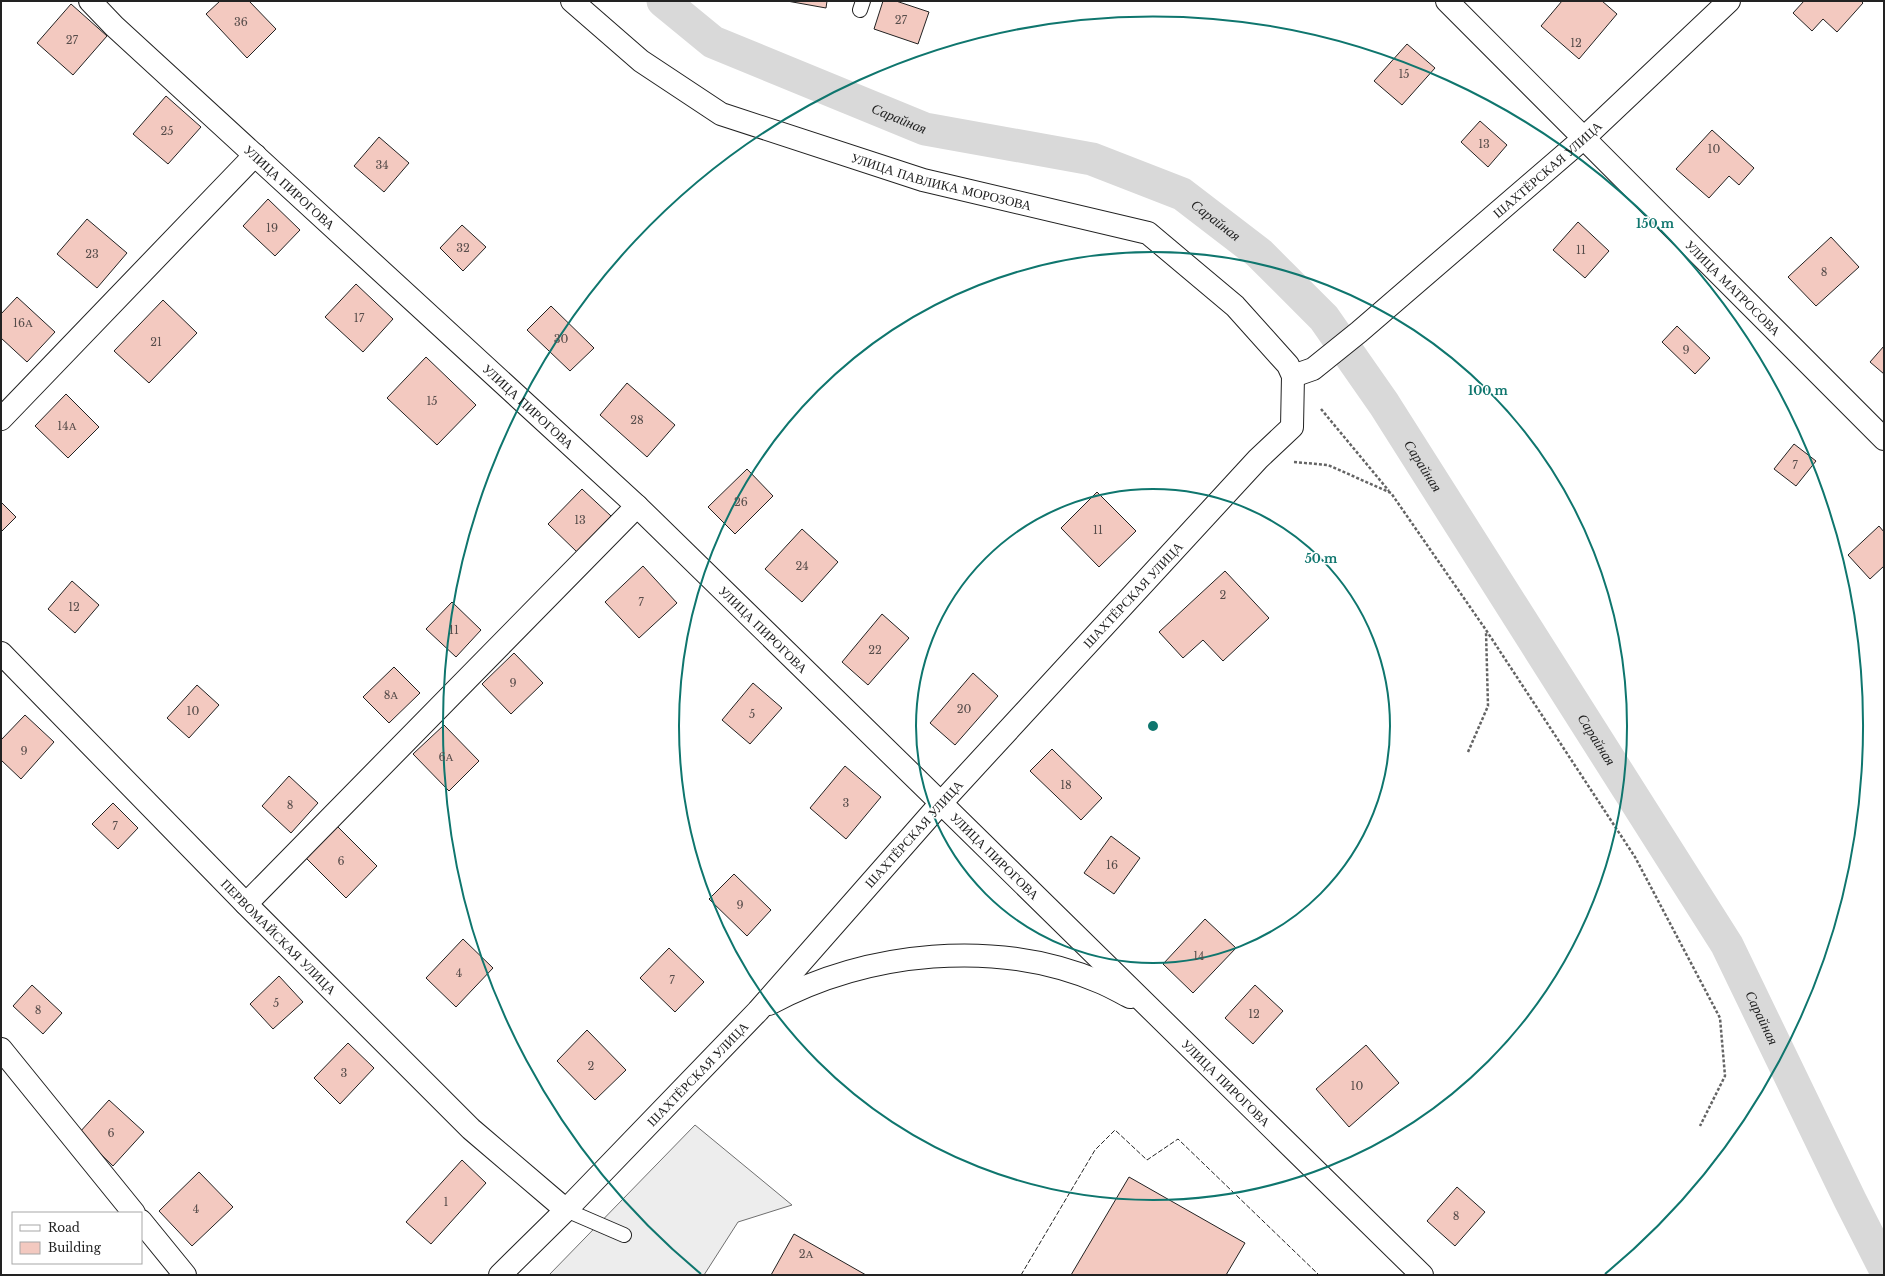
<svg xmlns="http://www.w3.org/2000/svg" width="1885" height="1276" font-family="'Libre Baskerville',serif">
  <rect width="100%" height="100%" fill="#fff"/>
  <path fill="#ededed" stroke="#6f6f6f" d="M 695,1125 L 792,1205 L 738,1222 L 704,1275 L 549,1275 Z"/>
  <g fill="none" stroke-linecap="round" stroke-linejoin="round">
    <path stroke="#d9d9d9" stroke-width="33" id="s1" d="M 663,1 L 713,42 L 925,129 L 1092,159 L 1182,194 L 1259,253 L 1324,318 L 1384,404 L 1727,945 L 1850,1200 L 1884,1267"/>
  </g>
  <path fill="#f3c9c0" stroke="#222" d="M 220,1 L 249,1 L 276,29 L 247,58 L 206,14 Z
    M 787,1 L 827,1 L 826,8 Z
    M 883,1 L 896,1 L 929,12 L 918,44 L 874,29 Z
    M 1562,1 L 1602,1 L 1617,14 L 1579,59 L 1541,26 Z
    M 1804,1 L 1861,1 L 1863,3 L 1837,32 L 1823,19 L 1812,31 L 1793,13 Z
    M 71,4 L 107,36 L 73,75 L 37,43 Z
    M 1407,44 L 1435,68 L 1402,105 L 1374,81 Z
    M 166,96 L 201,127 L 168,164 L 133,134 Z
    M 1480,121 L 1507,145 L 1488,167 L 1461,142 Z
    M 1712,130 L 1754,168 L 1739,185 L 1729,176 L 1709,198 L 1676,169 Z
    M 379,137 L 409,163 L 384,192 L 354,166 Z
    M 268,199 L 300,230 L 275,256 L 243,226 Z
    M 87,219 L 127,253 L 97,288 L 57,254 Z
    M 1578,222 L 1609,251 L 1585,278 L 1553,250 Z
    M 462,225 L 486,247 L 463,271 L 440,248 Z
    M 1831,237 L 1859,267 L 1816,306 L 1788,277 Z
    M 356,284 L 393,319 L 363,352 L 325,317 Z
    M 17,297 L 55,332 L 27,362 L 1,338 L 1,314 Z
    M 163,300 L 197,333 L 149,383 L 114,351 Z
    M 551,306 L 594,348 L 570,371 L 527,330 Z
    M 1677,326 L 1710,358 L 1695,374 L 1662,342 Z
    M 1884,346 L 1884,374 L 1870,362 Z
    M 426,357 L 476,405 L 437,445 L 387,398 Z
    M 627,383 L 675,425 L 647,457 L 600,415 Z
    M 66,394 L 99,427 L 68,458 L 35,426 Z
    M 1794,444 L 1816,461 L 1796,486 L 1774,469 Z
    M 747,469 L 773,496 L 735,534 L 708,507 Z
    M 582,489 L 611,516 L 577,552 L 548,524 Z
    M 1097,492 L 1136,531 L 1099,567 L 1061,528 Z
    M 1,502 L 16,517 L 1,532 Z
    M 1879,526 L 1884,532 L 1884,566 L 1870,579 L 1848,555 Z
    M 802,529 L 838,562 L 802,602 L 765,569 Z
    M 643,566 L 677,603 L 639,638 L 605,602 Z
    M 1225,571 L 1269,618 L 1223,661 L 1203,640 L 1183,658 L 1159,632 Z
    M 72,581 L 99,605 L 75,633 L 48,609 Z
    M 452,602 L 481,630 L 456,657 L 426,629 Z
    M 882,614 L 909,638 L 868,685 L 842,662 Z
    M 514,653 L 543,683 L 511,714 L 482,684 Z
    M 394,667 L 420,693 L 389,723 L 363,697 Z
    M 973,673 L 998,696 L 955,745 L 930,723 Z
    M 753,683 L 782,708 L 750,744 L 722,720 Z
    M 197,685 L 219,705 L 189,738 L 167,718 Z
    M 25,715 L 54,742 L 21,779 L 1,760 L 1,740 Z
    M 444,725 L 479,761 L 449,791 L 413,754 Z
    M 1052,749 L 1102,798 L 1081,820 L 1030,771 Z
    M 845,766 L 881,797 L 846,839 L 810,808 Z
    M 289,776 L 318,803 L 291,833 L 262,806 Z
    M 113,803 L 138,828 L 118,849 L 92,824 Z
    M 336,825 L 377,866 L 346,898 L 305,857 Z
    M 1111,836 L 1140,858 L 1114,894 L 1084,873 Z
    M 734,874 L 771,910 L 747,936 L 709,899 Z
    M 1205,919 L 1236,948 L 1193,993 L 1163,964 Z
    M 463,939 L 493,968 L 456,1007 L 426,978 Z
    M 669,948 L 704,982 L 675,1012 L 640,978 Z
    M 279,976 L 303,1002 L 273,1029 L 250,1004 Z
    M 32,985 L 62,1013 L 43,1034 L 13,1006 Z
    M 1255,985 L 1283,1011 L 1253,1044 L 1225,1018 Z
    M 587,1030 L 626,1070 L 595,1100 L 557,1061 Z
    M 348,1043 L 374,1068 L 340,1104 L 314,1078 Z
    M 1366,1045 L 1399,1083 L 1349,1127 L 1316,1089 Z
    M 109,1100 L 144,1132 L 113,1166 L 79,1133 Z
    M 462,1160 L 486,1183 L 431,1244 L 406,1222 Z
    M 199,1172 L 233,1207 L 192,1246 L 159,1211 Z
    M 1129,1177 L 1245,1243 L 1226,1275 L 1071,1275 Z
    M 1457,1187 L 1485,1212 L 1455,1246 L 1427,1221 Z
    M 794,1234 L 866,1275 L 771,1275 Z"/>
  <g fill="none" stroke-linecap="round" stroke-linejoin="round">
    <g stroke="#222" stroke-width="16">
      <path id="lane" d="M 860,10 L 863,1
        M 566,1210 L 624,1235"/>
    </g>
    <g stroke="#222" stroke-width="24">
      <g id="street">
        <path id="s2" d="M 572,1 L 641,61 L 721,114 L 923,180 L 1148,233 L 1235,306 L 1288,365 L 1293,376 L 1292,427 L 1258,459 L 941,803"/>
        <path id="s3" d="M 1447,1 L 1884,439"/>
        <path id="s4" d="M 1293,376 L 1313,369 L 1359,332 L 1584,138 L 1729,1"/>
        <path d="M 1,419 L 255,155"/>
        <path d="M 246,904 L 637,506"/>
        <path d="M 1,1049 L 134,1213"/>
        <path d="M 141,1221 L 185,1275"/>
      </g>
    </g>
    <g stroke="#222" stroke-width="24">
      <g id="secondary">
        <path id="s5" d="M 90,1 L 114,26 L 637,506 L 941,803 L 1422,1275"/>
        <path id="s6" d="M 1,653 L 246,904 L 471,1129 L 566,1210"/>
        <path d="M 769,1004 C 868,951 996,938 1100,982 C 1110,986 1120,992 1130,997"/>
        <path id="s7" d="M 500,1275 L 566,1210 L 758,1011 L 941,803"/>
      </g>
    </g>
    <path stroke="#646464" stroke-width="2.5" stroke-dasharray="3 2" stroke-linecap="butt" d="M 1321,409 L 1389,491
      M 1294,462 L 1328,465 L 1391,493 L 1486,630 L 1635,857 L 1720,1018 L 1725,1076 L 1700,1126
      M 1468,752 L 1488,706 L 1486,631"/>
    <use href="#lane" stroke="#fff" stroke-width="14"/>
    <use href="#street" stroke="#fff" stroke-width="22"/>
    <use href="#secondary" stroke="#fff" stroke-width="22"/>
    <path stroke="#222" stroke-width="1" stroke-dasharray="5 2" stroke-linecap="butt" d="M 1021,1275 L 1095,1150 L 1115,1130 L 1147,1160 L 1178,1139 L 1319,1275"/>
  </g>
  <g fill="none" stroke="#0f766e" stroke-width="2">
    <circle cx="1153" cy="726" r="237"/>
    <circle cx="1153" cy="726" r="474"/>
    <path d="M701 1274A710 710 0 1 1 1605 1274"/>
  </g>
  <g text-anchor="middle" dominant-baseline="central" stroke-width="3" stroke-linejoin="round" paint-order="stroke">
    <g font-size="11" fill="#564c4a">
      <text x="901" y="20">27</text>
      <text x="241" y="22">36</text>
      <text x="72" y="40">27</text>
      <text x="1576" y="43">12</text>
      <text x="1404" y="74">15</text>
      <text x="167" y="131">25</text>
      <text x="1484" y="144">13</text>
      <text x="1714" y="149">10</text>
      <text x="382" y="165">34</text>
      <text x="272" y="228">19</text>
      <text x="463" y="248">32</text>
      <text x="1581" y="250">11</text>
      <text x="92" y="254">23</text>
      <text x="1824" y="272">8</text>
      <text x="359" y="318">17</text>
      <text x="23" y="323">16А</text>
      <text x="561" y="339">30</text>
      <text x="156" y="342">21</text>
      <text x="1686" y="350">9</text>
      <text x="432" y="401">15</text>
      <text x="637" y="420">28</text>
      <text x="67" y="426">14А</text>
      <text x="1795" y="465">7</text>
      <text x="741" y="502">26</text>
      <text x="580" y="520">13</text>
      <text x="1098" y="530">11</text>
      <text x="802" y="566">24</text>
      <text x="1223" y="595">2</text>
      <text x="641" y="602">7</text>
      <text x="74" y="607">12</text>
      <text x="454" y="630">11</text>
      <text x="875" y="650">22</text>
      <text x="513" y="683">9</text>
      <text x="391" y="695">8А</text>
      <text x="964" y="709">20</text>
      <text x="193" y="711">10</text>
      <text x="752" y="714">5</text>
      <text x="24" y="751">9</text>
      <text x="446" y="757">6А</text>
      <text x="1066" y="785">18</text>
      <text x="846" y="803">3</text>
      <text x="290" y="805">8</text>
      <text x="115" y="826">7</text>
      <text x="341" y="861">6</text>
      <text x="1112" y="865">16</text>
      <text x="740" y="905">9</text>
      <text x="1199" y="956">14</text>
      <text x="459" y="973">4</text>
      <text x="672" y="980">7</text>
      <text x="276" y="1003">5</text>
      <text x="38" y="1010">8</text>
      <text x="1254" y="1014">12</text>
      <text x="591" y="1066">2</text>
      <text x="344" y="1073">3</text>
      <text x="1357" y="1086">10</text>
      <text x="111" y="1133">6</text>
      <text x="446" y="1202">1</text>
      <text x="196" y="1209">4</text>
      <text x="1456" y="1216">8</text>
      <text x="806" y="1254">2А</text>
    </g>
    <g font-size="13" fill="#222" stroke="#fff">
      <text stroke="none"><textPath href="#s4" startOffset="329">ШАХТЁРСКАЯ УЛИЦА</textPath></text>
      <text stroke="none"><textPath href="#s2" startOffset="418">УЛИЦА ПАВЛИКА МОРОЗОВА</textPath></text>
      <text stroke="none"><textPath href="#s5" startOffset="273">УЛИЦА ПИРОГОВА</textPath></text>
      <text stroke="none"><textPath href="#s3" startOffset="405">УЛИЦА МАТРОСОВА</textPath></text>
      <text stroke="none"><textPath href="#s5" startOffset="597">УЛИЦА ПИРОГОВА</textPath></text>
      <text transform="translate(1133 595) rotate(-47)">ШАХТЁРСКАЯ УЛИЦА</text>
      <text stroke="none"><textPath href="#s5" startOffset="921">УЛИЦА ПИРОГОВА</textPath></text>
      <text transform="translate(914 834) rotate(-48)">ШАХТЁРСКАЯ УЛИЦА</text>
      <text stroke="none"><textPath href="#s5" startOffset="1245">УЛИЦА ПИРОГОВА</textPath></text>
      <text stroke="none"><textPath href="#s6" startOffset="397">ПЕРВОМАЙСКАЯ УЛИЦА</textPath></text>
      <text stroke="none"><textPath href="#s7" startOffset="282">ШАХТЁРСКАЯ УЛИЦА</textPath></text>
      <text stroke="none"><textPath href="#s5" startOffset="1569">УЛИЦА ПИРОГОВА</textPath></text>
    </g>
    <g font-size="14" font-style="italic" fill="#222" stroke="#fff">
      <text stroke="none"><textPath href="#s1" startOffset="266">Сарайная</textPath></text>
      <text stroke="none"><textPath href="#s1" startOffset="603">Сарайная</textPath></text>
      <text stroke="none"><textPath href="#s1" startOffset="927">Сарайная</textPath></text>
      <text stroke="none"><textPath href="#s1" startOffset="1251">Сарайная</textPath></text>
      <text stroke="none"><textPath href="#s1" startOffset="1575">Сарайная</textPath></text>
    </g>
  </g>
  <circle cx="1153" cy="726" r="6" fill="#0f766e" stroke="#fff" stroke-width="2"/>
  <g font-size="12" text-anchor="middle" font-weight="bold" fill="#0f766e" stroke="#fff" stroke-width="3" stroke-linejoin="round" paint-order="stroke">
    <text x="1655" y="228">150 m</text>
    <text x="1488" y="395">100 m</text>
    <text x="1321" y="563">50 m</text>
  </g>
  <rect width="1885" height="1276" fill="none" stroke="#222222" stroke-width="4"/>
  <rect x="12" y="1212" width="130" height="52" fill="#ffffff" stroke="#a7a7a7"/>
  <rect x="20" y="1225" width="20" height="6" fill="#ffffff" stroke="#a7a7a7"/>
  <text x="48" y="1232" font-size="12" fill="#222222">Road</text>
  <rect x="20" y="1242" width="20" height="12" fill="#f3c9c0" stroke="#a7a7a7"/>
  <text x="48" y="1252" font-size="12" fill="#222222">Building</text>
</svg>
